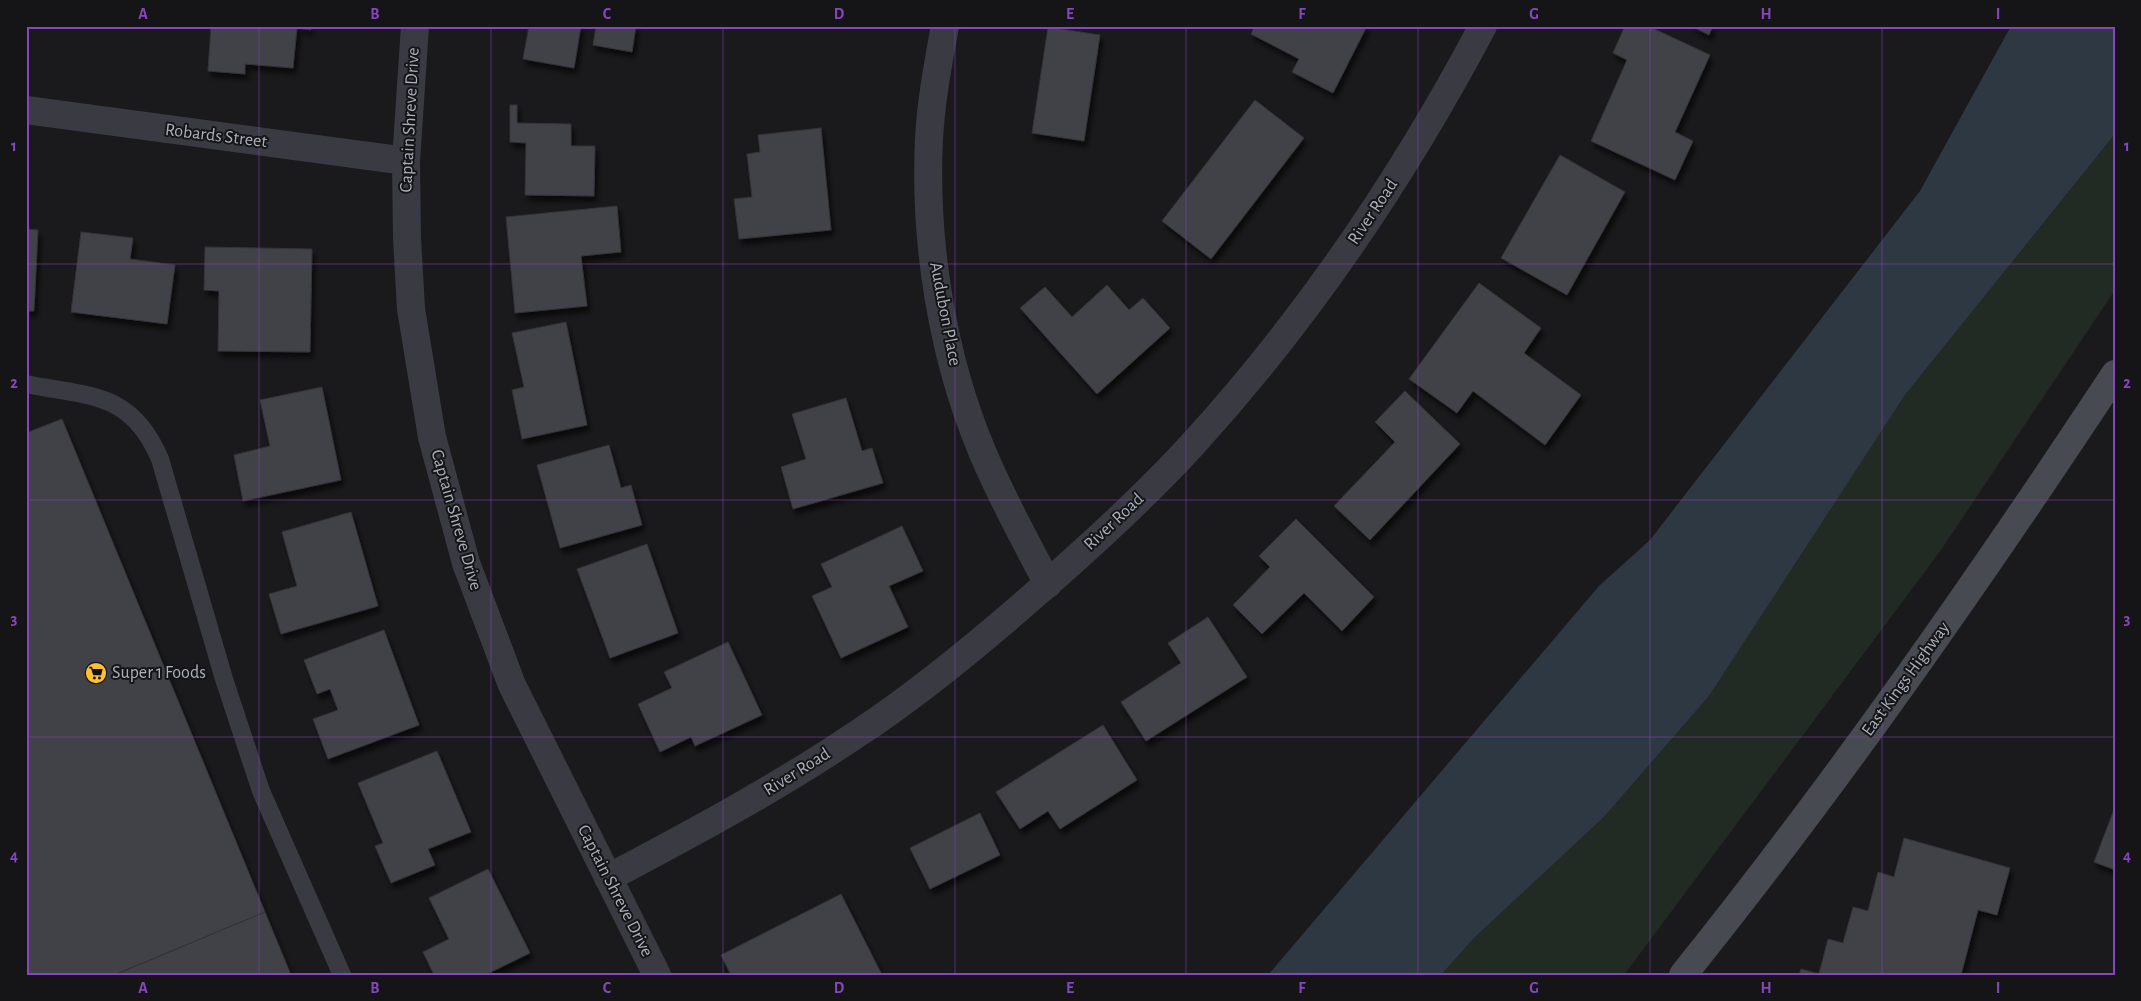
<svg xmlns="http://www.w3.org/2000/svg" width="2141" height="1001" font-family="'Alegreya Sans',sans-serif">
  <defs>
    <filter id="shadow"><feDropShadow dx="3" dy="5.5" stdDeviation="2.5" flood-color="#0009"/></filter>
  </defs>
  <rect width="100%" height="100%" fill="#1a1a1c"/>
  <path fill="#212b23" d="M 2115,134 L 2115,290 L 1941,550 L 1624,975 L 1441,975 L 1474,938 L 1604,817 L 1709,696 L 1905,395 Z"/>
  <path fill="#2e3842" d="M 2011,26 L 2115,26 L 2115,134 L 1905,395 L 1709,696 L 1604,817 L 1474,938 L 1441,975 L 1268,975 L 1599,586 L 1650,540 L 1920,191 Z"/>
  <path fill="#414247" stroke="#343338" filter="url(#shadow)" d="M 211,26 L 311,26 L 311,30 L 297,28 L 293,68 L 245,64 L 245,74 L 208,71 Z
    M 529,26 L 581,26 L 574,68 L 523,59 Z
    M 596,26 L 636,26 L 632,52 L 593,45 Z
    M 1255,26 L 1367,26 L 1333,93 L 1292,72 L 1299,59 L 1251,34 Z
    M 1625,26 L 1648,26 L 1710,55 L 1675,132 L 1693,141 L 1675,180 L 1591,141 L 1627,60 L 1613,53 Z
    M 1691,26 L 1713,26 L 1709,35 Z
    M 1048,27 L 1100,35 L 1084,141 L 1032,133 Z
    M 1255,100 L 1304,138 L 1211,259 L 1162,221 Z
    M 510,105 L 517,105 L 517,123 L 571,124 L 571,146 L 595,146 L 594,196 L 525,195 L 526,143 L 510,142 Z
    M 821,128 L 831,230 L 739,239 L 734,199 L 752,197 L 747,154 L 760,152 L 758,135 Z
    M 1560,155 L 1625,192 L 1567,295 L 1501,258 Z
    M 617,206 L 621,252 L 581,256 L 587,306 L 515,313 L 506,217 Z
    M 26,229 L 38,230 L 34,311 L 26,311 Z
    M 81,232 L 133,238 L 130,259 L 175,265 L 167,324 L 71,312 Z
    M 205,247 L 312,249 L 310,352 L 218,351 L 219,291 L 204,290 Z
    M 1479,283 L 1541,328 L 1524,353 L 1581,395 L 1545,445 L 1473,391 L 1457,413 L 1409,379 Z
    M 1107,285 L 1129,310 L 1143,298 L 1170,328 L 1097,394 L 1020,308 L 1045,287 L 1072,317 Z
    M 566,322 L 587,425 L 522,439 L 512,390 L 524,387 L 512,333 Z
    M 322,387 L 341,480 L 243,501 L 234,455 L 270,446 L 260,400 Z
    M 1405,391 L 1460,444 L 1370,540 L 1334,506 L 1395,442 L 1375,422 Z
    M 846,398 L 862,451 L 872,448 L 883,483 L 793,509 L 781,467 L 806,459 L 792,414 Z
    M 62,419 L 265,912 L 114,975 L 26,975 L 26,433 Z
    M 609,445 L 621,488 L 631,485 L 642,525 L 560,548 L 537,465 Z
    M 351,512 L 378,606 L 281,634 L 269,594 L 297,586 L 282,532 Z
    M 1296,519 L 1374,597 L 1342,631 L 1304,593 L 1262,634 L 1233,605 L 1270,567 L 1259,556 Z
    M 902,526 L 923,571 L 889,586 L 908,627 L 841,658 L 812,596 L 832,587 L 821,564 Z
    M 647,544 L 678,633 L 610,658 L 577,569 Z
    M 1208,617 L 1247,677 L 1146,741 L 1121,702 L 1181,663 L 1168,643 Z
    M 384,630 L 419,725 L 328,759 L 313,719 L 338,710 L 330,689 L 317,694 L 304,660 Z
    M 728,642 L 762,715 L 695,746 L 691,737 L 660,752 L 638,704 L 672,688 L 664,672 Z
    M 1103,725 L 1137,780 L 1060,829 L 1048,811 L 1020,829 L 996,792 Z
    M 437,751 L 471,832 L 428,849 L 435,865 L 391,883 L 375,846 L 383,843 L 358,783 Z
    M 2115,807 L 2115,870 L 2094,862 Z
    M 980,813 L 1000,855 L 930,889 L 910,848 Z
    M 1904,838 L 2010,868 L 1997,915 L 1978,910 L 1961,975 L 1799,975 L 1801,969 L 1819,974 L 1828,939 L 1843,943 L 1853,907 L 1868,911 L 1878,872 L 1894,877 Z
    M 488,869 L 530,953 L 485,975 L 434,975 L 423,952 L 449,939 L 429,898 Z
    M 841,894 L 882,975 L 731,975 L 721,955 Z
    M 265,912 L 291,975 L 114,975 Z"/>
  <g fill="none" stroke-linecap="round" stroke-linejoin="round">
    <path stroke="#3a3b42" stroke-width="18" d="M 26,384 C 90,397 131,391 160,459 L 224,679 L 261,791 L 342,975"/>
    <path stroke="#3a3b42" stroke-width="28" d="M 415,26 L 406,161 L 407,238 L 411,309 L 432,437 L 466,563 L 512,685 L 657,975
      M 945,26 C 938,64 931,101 929,139 C 924,242 942,356 982,451 C 1001,497 1025,540 1048,584
      M 26,110 L 406,161
      M 608,878 C 693,833 777,788 857,734 C 915,696 971,650 1024,604 C 1082,554 1140,502 1192,445 C 1307,319 1403,177 1483,26"/>
    <path stroke="#484a52" stroke-width="28" d="M 1683,975 C 1838,782 1979,580 2115,374"/>
  </g>
  <path fill="none" stroke="#8546bf" stroke-width="1" stroke-opacity="0.55" d="M 259,26 L 259,975M 491,26 L 491,975M 723,26 L 723,975M 955,26 L 955,975M 1186,26 L 1186,975M 1418,26 L 1418,975M 1650,26 L 1650,975M 1882,26 L 1882,975M 26,264 L 2115,264M 26,500 L 2115,500M 26,737 L 2115,737"/>
  <defs>
    <g id="supermarket-disc" transform="scale(1.125)"><circle r="9.5" fill="#ffc02f" stroke="#151517"/><path d="M-6-5.5h2.5l.6 2H6L4.5 2H-2.5L-4.4-4H-6ZM-1.5 3.2a1.3 1.3 0 1 0 .1 0ZM3 3.2a1.3 1.3 0 1 0 .1 0Z" fill="#111"/></g>
  </defs>
  <g fill-rule="evenodd">
    <use href="#supermarket-disc" x="96" y="673"/>
  </g>
  <g text-anchor="middle" dominant-baseline="central" stroke-width="4" stroke-linejoin="round" paint-order="stroke">
    <g font-size="18" fill="#abb0bd" stroke="#151517">
      <text transform="translate(410 120) rotate(-87)">Captain Shreve Drive</text>
      <text transform="translate(216 136) rotate(7)">Robards Street</text>
      <text transform="translate(1373 212) rotate(-56)">River Road</text>
      <text transform="translate(945 314) rotate(79)">Audubon Place</text>
      <text transform="translate(456 520) rotate(74)">Captain Shreve Drive</text>
      <text transform="translate(1114 522) rotate(-43)">River Road</text>
      <text transform="translate(1906 679) rotate(-54)">East Kings Highway</text>
      <text transform="translate(797 772) rotate(-32)">River Road</text>
      <text transform="translate(615 891) rotate(63)">Captain Shreve Drive</text>
    </g>
    <g font-size="18" fill="#abb0bd" stroke="#151517" text-anchor="start">
      <text x="112" y="673">Super 1 Foods</text>
    </g>
  </g>
  <rect width="2141" height="1001" fill="none" stroke="#151517" stroke-width="55"/>
  <rect x="28" y="28" width="2086" height="946" fill="none" stroke="#8546bf" stroke-width="2"/>
  <g font-size="16" text-anchor="middle" font-weight="bold" fill="#8546bf">
    <text x="143" y="19">A</text>
    <text x="375" y="19">B</text>
    <text x="607" y="19">C</text>
    <text x="839" y="19">D</text>
    <text x="1070" y="19">E</text>
    <text x="1302" y="19">F</text>
    <text x="1534" y="19">G</text>
    <text x="1766" y="19">H</text>
    <text x="1998" y="19">I</text>
    <text x="14" y="151">1</text>
    <text x="2127" y="151">1</text>
    <text x="14" y="388">2</text>
    <text x="2127" y="388">2</text>
    <text x="14" y="624">3</text>
    <text x="2127" y="624">3</text>
    <text x="14" y="861">4</text>
    <text x="2127" y="861">4</text>
    <text x="143" y="993">A</text>
    <text x="375" y="993">B</text>
    <text x="607" y="993">C</text>
    <text x="839" y="993">D</text>
    <text x="1070" y="993">E</text>
    <text x="1302" y="993">F</text>
    <text x="1534" y="993">G</text>
    <text x="1766" y="993">H</text>
    <text x="1998" y="993">I</text>
  </g>
</svg>
